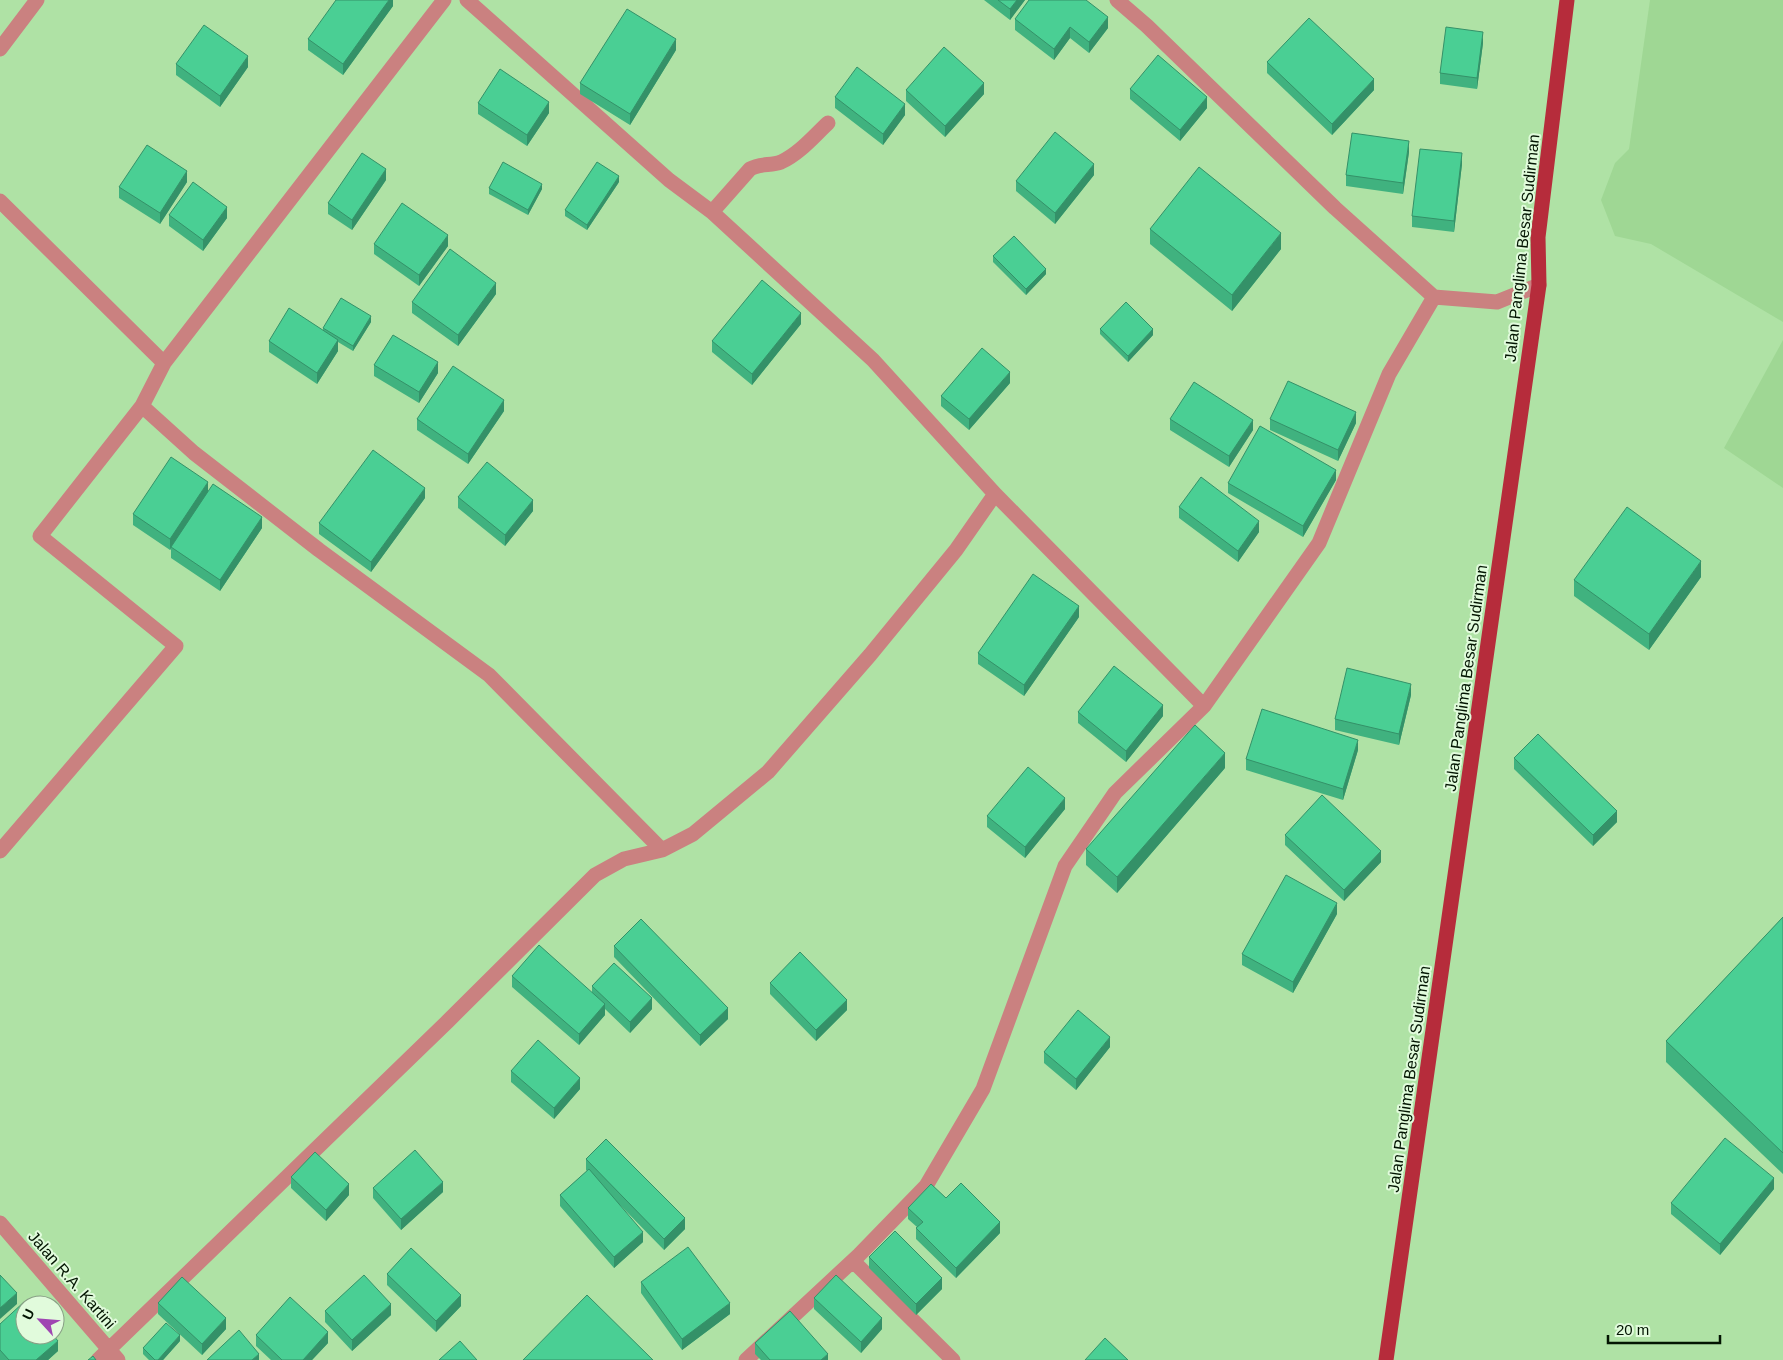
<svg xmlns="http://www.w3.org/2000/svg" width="1783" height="1360" font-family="Arial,sans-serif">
  <rect width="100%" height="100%" fill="#afe2a5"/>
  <path fill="#9fd794" d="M 1650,0 L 1783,0 L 1783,322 L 1651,244 L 1615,236 L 1601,200 L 1615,163 L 1629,149 Z
    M 1783,340 L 1783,488 L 1724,448 Z"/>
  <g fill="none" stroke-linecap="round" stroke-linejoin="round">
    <path stroke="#ca8180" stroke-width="15" d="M 444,0 L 164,363 L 142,406 L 194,453 L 319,550 L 489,675 L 662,850
      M 1117,0 L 1147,26 L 1335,208 L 1434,297 L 1497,302 L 1539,285
      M 0,49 L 37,0
      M 0,201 L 164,363
      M 712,212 L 750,169 C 760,163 771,166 781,162 C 799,154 814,136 828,123
      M 995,494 L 1204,706
      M 0,851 L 176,646 L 40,536 L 142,406
      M 0,1223 L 118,1360
      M 853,1261 L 953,1360
      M 98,1360 L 448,1021 L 595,875 L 624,859 L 662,850 L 693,834 L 768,772 L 870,655 L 956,550 L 995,494 L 873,360 L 712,212 L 669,180 L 467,0
      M 746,1360 L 859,1255 L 926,1186 L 983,1089 L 1065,866 L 1115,793 L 1204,706 L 1319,543 L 1389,374 L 1434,297"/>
    <path stroke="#b62c3b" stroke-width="15" d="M 1386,1360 L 1539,285 L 1538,237 L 1567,0"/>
  </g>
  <path fill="#40b27f" d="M 393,0 L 393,6 L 343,75 L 308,50 L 308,39 Z
    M 984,0 L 1025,0 L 1010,20 Z
    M 1015,19 L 1108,28 L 1089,53 L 1070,38 L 1054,60 L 1015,30 Z
    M 1483,43 L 1477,89 L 1440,84 L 1440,73 Z
    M 676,50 L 630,125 L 580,94 L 580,83 Z
    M 1267,62 L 1374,90 L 1332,135 L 1267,73 Z
    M 176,64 L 248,67 L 220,107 L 176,75 Z
    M 1130,89 L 1207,108 L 1180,141 L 1130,99 Z
    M 906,90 L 984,94 L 945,137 L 906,101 Z
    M 835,97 L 905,115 L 883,145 L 835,108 Z
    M 478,103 L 549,113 L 527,146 L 478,114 Z
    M 1409,152 L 1403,194 L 1346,186 L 1346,175 Z
    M 1462,164 L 1454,232 L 1412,227 L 1412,216 Z
    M 1094,175 L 1055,224 L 1016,191 L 1016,181 Z
    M 386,180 L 352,230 L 328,214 L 328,203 Z
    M 187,182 L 160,224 L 119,198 L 119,187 Z
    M 619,182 L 587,230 L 565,216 L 565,210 Z
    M 489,188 L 542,189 L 528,215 L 489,194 Z
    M 169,215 L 227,218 L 203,251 L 169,226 Z
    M 1150,229 L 1281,249 L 1232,311 L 1150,244 Z
    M 374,244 L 448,246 L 419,286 L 374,254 Z
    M 993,256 L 1046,274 L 1026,295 L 993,262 Z
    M 496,294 L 458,346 L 412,313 L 412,302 Z
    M 371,322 L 353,351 L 338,342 L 338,351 L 317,384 L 269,352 L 269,341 L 323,330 L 323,328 Z
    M 801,324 L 752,385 L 712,352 L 712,341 Z
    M 1100,329 L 1153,335 L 1128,362 L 1100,334 Z
    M 374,365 L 438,373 L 419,403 L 374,376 Z
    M 1010,383 L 969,430 L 941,406 L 941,396 Z
    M 504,411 L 468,464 L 417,430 L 417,419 Z
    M 1170,419 L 1253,430 L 1229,467 L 1170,430 Z
    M 1270,419 L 1356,423 L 1338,461 L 1270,430 Z
    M 1336,480 L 1303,537 L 1228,493 L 1228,483 Z
    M 208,491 L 262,528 L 220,591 L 171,558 L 171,549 L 170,550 L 133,525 L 133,514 Z
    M 458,497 L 533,511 L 505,546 L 458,508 Z
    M 425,498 L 371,572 L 319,534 L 319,523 Z
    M 1179,507 L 1259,532 L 1238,562 L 1179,518 Z
    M 1701,577 L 1649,650 L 1574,596 L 1574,580 Z
    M 1079,617 L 1024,696 L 978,664 L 978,653 Z
    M 1411,695 L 1399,745 L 1335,730 L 1335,719 Z
    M 1078,712 L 1163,716 L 1126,762 L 1078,723 Z
    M 1358,750 L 1343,800 L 1246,770 L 1246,759 Z
    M 1514,758 L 1617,822 L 1593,846 L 1514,769 Z
    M 1225,768 L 1117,893 L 1086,865 L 1086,849 Z
    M 1065,809 L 1025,858 L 987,827 L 987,816 Z
    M 1285,835 L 1381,862 L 1344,901 L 1285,845 Z
    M 1337,914 L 1293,993 L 1242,965 L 1242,954 Z
    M 1783,917 L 1783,1174 L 1666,1062 L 1666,1041 Z
    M 614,946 L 728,1019 L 700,1046 L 614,957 Z
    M 512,976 L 592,993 L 592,986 L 652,1009 L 630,1033 L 605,1009 L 605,1015 L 579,1045 L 512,987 Z
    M 770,983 L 847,1010 L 816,1041 L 770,994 Z
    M 1110,1047 L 1076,1090 L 1044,1063 L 1044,1052 Z
    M 511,1071 L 580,1089 L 554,1119 L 511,1082 Z
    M 586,1159 L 685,1229 L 664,1250 L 618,1203 L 643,1242 L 614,1268 L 560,1206 L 560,1195 L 587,1171 L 586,1170 Z
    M 291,1177 L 349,1195 L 326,1221 L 291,1188 Z
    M 373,1188 L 443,1192 L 401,1230 L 373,1198 Z
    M 1774,1189 L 1720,1255 L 1671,1214 L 1671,1203 Z
    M 946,1198 L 1000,1233 L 956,1278 L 916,1239 L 916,1228 L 917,1227 L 908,1219 L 908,1208 Z
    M 869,1257 L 942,1289 L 916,1315 L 869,1268 Z
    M 387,1274 L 461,1306 L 436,1332 L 387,1285 Z
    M 641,1282 L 730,1314 L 682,1350 L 641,1293 Z
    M 814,1298 L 882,1329 L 861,1353 L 814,1309 Z
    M 158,1303 L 226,1329 L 202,1355 L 158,1314 Z
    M 325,1311 L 391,1315 L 352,1351 L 325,1322 Z
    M 0,1324 L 58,1351 L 48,1360 L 0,1360 Z
    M 256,1335 L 328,1343 L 312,1360 L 271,1360 L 256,1346 Z
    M 180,1341 L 163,1360 L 149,1360 L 143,1354 L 143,1348 Z
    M 755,1343 L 828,1360 L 761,1360 L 755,1354 Z"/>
  <path fill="#349168" d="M 389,0 L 393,0 L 393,6 L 343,75 L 343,64 Z
    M 1017,0 L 1025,0 L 1010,20 L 1010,9 Z
    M 1108,17 L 1108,28 L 1089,53 L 1089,42 Z
    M 1070,27 L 1070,38 L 1054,60 L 1054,49 Z
    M 1483,32 L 1483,43 L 1477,89 L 1477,78 Z
    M 676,39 L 676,50 L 630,125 L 630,114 Z
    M 248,56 L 248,67 L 220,107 L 220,96 Z
    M 1374,79 L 1374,90 L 1332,135 L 1332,124 Z
    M 984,83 L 984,94 L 945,137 L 945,126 Z
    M 1207,97 L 1207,108 L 1180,141 L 1180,130 Z
    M 549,102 L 549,113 L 527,146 L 527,135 Z
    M 905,104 L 905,115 L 883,145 L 883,134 Z
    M 1409,141 L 1409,152 L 1403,194 L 1403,183 Z
    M 1462,153 L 1462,164 L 1454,232 L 1454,221 Z
    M 1094,164 L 1094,175 L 1055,224 L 1055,213 Z
    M 386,169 L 386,180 L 352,230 L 352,220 Z
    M 187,171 L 187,182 L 160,224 L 160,213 Z
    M 619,176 L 619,182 L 587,230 L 587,225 Z
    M 542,184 L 542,189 L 528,215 L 528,210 Z
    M 227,207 L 227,218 L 203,251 L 203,240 Z
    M 1281,233 L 1281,249 L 1232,311 L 1232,295 Z
    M 448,235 L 448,246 L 419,286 L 419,275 Z
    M 1046,269 L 1046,274 L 1026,295 L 1026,289 Z
    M 496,283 L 496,294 L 458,346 L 458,335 Z
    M 801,313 L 801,324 L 752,385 L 752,374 Z
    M 371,316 L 371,322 L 353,351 L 353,346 Z
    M 1153,329 L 1153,335 L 1128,362 L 1128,356 Z
    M 338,340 L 338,351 L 317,384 L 317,373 Z
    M 438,362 L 438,373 L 419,403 L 419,392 Z
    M 1010,372 L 1010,383 L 969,430 L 969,419 Z
    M 504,400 L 504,411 L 468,464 L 468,454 Z
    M 1356,412 L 1356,423 L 1338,461 L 1338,450 Z
    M 1253,420 L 1253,430 L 1229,467 L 1229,456 Z
    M 1336,470 L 1336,480 L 1303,537 L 1303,526 Z
    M 208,482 L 208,493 L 171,547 L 170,550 L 170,539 Z
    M 425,488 L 425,498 L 371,572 L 371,562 Z
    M 533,500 L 533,511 L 505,546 L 505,535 Z
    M 262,517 L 262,528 L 220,591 L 220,580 Z
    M 1259,521 L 1259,532 L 1238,562 L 1238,551 Z
    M 1701,561 L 1701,577 L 1649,650 L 1649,634 Z
    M 1079,606 L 1079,617 L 1024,696 L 1024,685 Z
    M 1411,684 L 1411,695 L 1399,745 L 1399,734 Z
    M 1163,705 L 1163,716 L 1126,762 L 1126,751 Z
    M 1358,740 L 1358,750 L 1343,800 L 1343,789 Z
    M 1225,753 L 1225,768 L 1117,893 L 1117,877 Z
    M 1065,798 L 1065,809 L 1025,858 L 1025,847 Z
    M 1617,811 L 1617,822 L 1593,846 L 1593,835 Z
    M 1381,851 L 1381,862 L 1344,901 L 1344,890 Z
    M 1337,903 L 1337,914 L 1293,993 L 1293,982 Z
    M 652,998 L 652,1009 L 630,1033 L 630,1022 Z
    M 847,1000 L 847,1010 L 816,1041 L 816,1030 Z
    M 605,1004 L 605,1015 L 579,1045 L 579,1034 Z
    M 728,1008 L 728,1019 L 700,1046 L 700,1035 Z
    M 1110,1037 L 1110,1047 L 1076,1090 L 1076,1079 Z
    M 580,1078 L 580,1089 L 554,1119 L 554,1108 Z
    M 1774,1178 L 1774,1189 L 1720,1255 L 1720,1244 Z
    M 443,1182 L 443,1192 L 401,1230 L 401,1219 Z
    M 349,1184 L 349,1195 L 326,1221 L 326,1210 Z
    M 685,1218 L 685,1229 L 664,1250 L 664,1239 Z
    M 1000,1222 L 1000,1233 L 956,1278 L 956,1268 Z
    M 643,1232 L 643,1242 L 614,1268 L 614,1257 Z
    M 942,1278 L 942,1289 L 916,1315 L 916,1304 Z
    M 17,1293 L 17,1304 L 0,1319 L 0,1308 Z
    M 461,1295 L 461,1306 L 436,1332 L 436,1321 Z
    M 730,1303 L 730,1314 L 682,1350 L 682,1339 Z
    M 391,1304 L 391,1315 L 352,1351 L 352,1340 Z
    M 226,1318 L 226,1329 L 202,1355 L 202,1344 Z
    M 882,1318 L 882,1329 L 861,1353 L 861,1342 Z
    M 328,1332 L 328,1343 L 312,1360 L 303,1360 Z
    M 180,1335 L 180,1341 L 163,1360 L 158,1360 Z
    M 58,1341 L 58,1351 L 48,1360 L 36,1360 Z
    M 259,1354 L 259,1360 L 252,1360 Z
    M 828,1354 L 828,1360 L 821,1360 Z"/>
  <path fill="#4acf94" stroke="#349168" d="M 336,0 L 389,0 L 343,64 L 308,39 Z
    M 998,0 L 1017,0 L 1010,9 Z
    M 1029,0 L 1086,0 L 1108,17 L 1089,42 L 1070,27 L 1054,49 L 1015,19 Z
    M 627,9 L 676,39 L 630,114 L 580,83 Z
    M 1309,18 L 1374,79 L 1332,124 L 1267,62 Z
    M 204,25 L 248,56 L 220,96 L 176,64 Z
    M 1446,27 L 1483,32 L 1477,78 L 1440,73 Z
    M 944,47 L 984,83 L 945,126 L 906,90 Z
    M 1158,55 L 1207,97 L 1180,130 L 1130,89 Z
    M 857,67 L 905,104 L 883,134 L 835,97 Z
    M 500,69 L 549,102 L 527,135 L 478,103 Z
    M 1055,132 L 1094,164 L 1055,213 L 1016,181 Z
    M 1352,133 L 1409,141 L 1403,183 L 1346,175 Z
    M 147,145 L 187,171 L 160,213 L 119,187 Z
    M 1420,149 L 1462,153 L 1454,221 L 1412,216 Z
    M 362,153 L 386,169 L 352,220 L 328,203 Z
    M 503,162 L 542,184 L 528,210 L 489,188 Z
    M 597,162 L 619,176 L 587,225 L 565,210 Z
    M 1199,167 L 1281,233 L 1232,295 L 1150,229 Z
    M 193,182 L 227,207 L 203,240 L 169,215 Z
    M 402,203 L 448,235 L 419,275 L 374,244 Z
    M 1014,236 L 1046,269 L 1026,289 L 993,256 Z
    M 450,249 L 496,283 L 458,335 L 412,302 Z
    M 762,280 L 801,313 L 752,374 L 712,341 Z
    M 341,298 L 371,316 L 353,346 L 323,328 Z
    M 1126,302 L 1153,329 L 1128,356 L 1100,329 Z
    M 289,308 L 338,340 L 317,373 L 269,341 Z
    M 393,335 L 438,362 L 419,392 L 374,365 Z
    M 982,348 L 1010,372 L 969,419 L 941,396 Z
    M 453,366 L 504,400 L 468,454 L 417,419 Z
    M 1288,381 L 1356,412 L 1338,450 L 1270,419 Z
    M 1194,382 L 1253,420 L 1229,456 L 1170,419 Z
    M 1260,426 L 1336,470 L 1303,526 L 1228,483 Z
    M 373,450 L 425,488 L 371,562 L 319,523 Z
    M 171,457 L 208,482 L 170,539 L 133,514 Z
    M 487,462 L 533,500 L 505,535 L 458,497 Z
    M 1201,477 L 1259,521 L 1238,551 L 1179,507 Z
    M 213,484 L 262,517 L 220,580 L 171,547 Z
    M 1627,507 L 1701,561 L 1649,634 L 1574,580 Z
    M 1033,574 L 1079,606 L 1024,685 L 978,653 Z
    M 1114,666 L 1163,705 L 1126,751 L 1078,712 Z
    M 1347,668 L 1411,684 L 1399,734 L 1335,719 Z
    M 1262,709 L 1358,740 L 1343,789 L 1246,759 Z
    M 1195,725 L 1225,753 L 1117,877 L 1086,849 Z
    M 1538,734 L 1617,811 L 1593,835 L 1514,758 Z
    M 1028,767 L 1065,798 L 1025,847 L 987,816 Z
    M 1322,795 L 1381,851 L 1344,890 L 1285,835 Z
    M 1286,875 L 1337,903 L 1293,982 L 1242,954 Z
    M 1783,917 L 1783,1153 L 1666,1041 Z
    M 641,919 L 728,1008 L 700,1035 L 614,946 Z
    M 539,945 L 605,1004 L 579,1034 L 512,976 Z
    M 800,952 L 847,1000 L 816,1030 L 770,983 Z
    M 614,963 L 652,998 L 630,1022 L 592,986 Z
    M 1078,1010 L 1110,1037 L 1076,1079 L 1044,1052 Z
    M 538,1040 L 580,1078 L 554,1108 L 511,1071 Z
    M 1725,1138 L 1774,1178 L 1720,1244 L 1671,1203 Z
    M 606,1139 L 685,1218 L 664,1239 L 586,1159 Z
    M 415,1150 L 443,1182 L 401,1219 L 373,1188 Z
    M 315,1152 L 349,1184 L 326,1210 L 291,1177 Z
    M 589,1169 L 643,1232 L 614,1257 L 560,1195 Z
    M 961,1183 L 1000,1222 L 956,1268 L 916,1228 L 923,1222 L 908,1208 L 931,1184 L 946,1198 Z
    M 895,1231 L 942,1278 L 916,1304 L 869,1257 Z
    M 688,1247 L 730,1303 L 682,1339 L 641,1282 Z
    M 411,1248 L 461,1295 L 436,1321 L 387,1274 Z
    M 0,1275 L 17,1293 L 0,1308 Z
    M 364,1275 L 391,1304 L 352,1340 L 325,1311 Z
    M 836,1275 L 882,1318 L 861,1342 L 814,1298 Z
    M 182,1277 L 226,1318 L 202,1344 L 158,1303 Z
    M 587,1295 L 653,1360 L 523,1360 Z
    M 290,1297 L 328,1332 L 303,1360 L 282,1360 L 256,1335 Z
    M 24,1302 L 27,1305 L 25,1305 L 25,1335 L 53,1335 L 58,1341 L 36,1360 L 9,1360 L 0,1350 L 0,1324 Z
    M 790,1311 L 828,1354 L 821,1360 L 770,1360 L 755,1343 Z
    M 166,1323 L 180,1335 L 158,1360 L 155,1360 L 143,1348 Z
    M 239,1330 L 259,1354 L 252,1360 L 207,1360 Z
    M 1105,1338 L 1128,1360 L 1085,1360 Z
    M 460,1341 L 477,1360 L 439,1360 Z
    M 93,1356 L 96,1360 L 88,1360 Z"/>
  <g text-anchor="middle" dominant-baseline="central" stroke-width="4" stroke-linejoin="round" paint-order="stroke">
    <g font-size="16" fill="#031502" stroke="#e1fbdc">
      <text transform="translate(1522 248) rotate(-84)">Jalan Panglima Besar Sudirman</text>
      <text transform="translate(1466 678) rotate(-82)">Jalan Panglima Besar Sudirman</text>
      <text transform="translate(1409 1079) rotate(-82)">Jalan Panglima Besar Sudirman</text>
      <text transform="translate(72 1280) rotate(49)">Jalan R.A. Kartini</text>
    </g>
  </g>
  <g transform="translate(40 1320) rotate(296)"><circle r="24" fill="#e1fbdc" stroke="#889f85"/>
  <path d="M0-4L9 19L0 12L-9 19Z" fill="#9f46b2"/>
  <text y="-8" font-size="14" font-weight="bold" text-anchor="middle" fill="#031502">U</text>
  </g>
  <path d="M1608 1335v8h112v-8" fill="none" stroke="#031502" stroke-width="2.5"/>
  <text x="1616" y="1335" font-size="15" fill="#031502" stroke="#e1fbdc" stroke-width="4" paint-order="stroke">20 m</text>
</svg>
